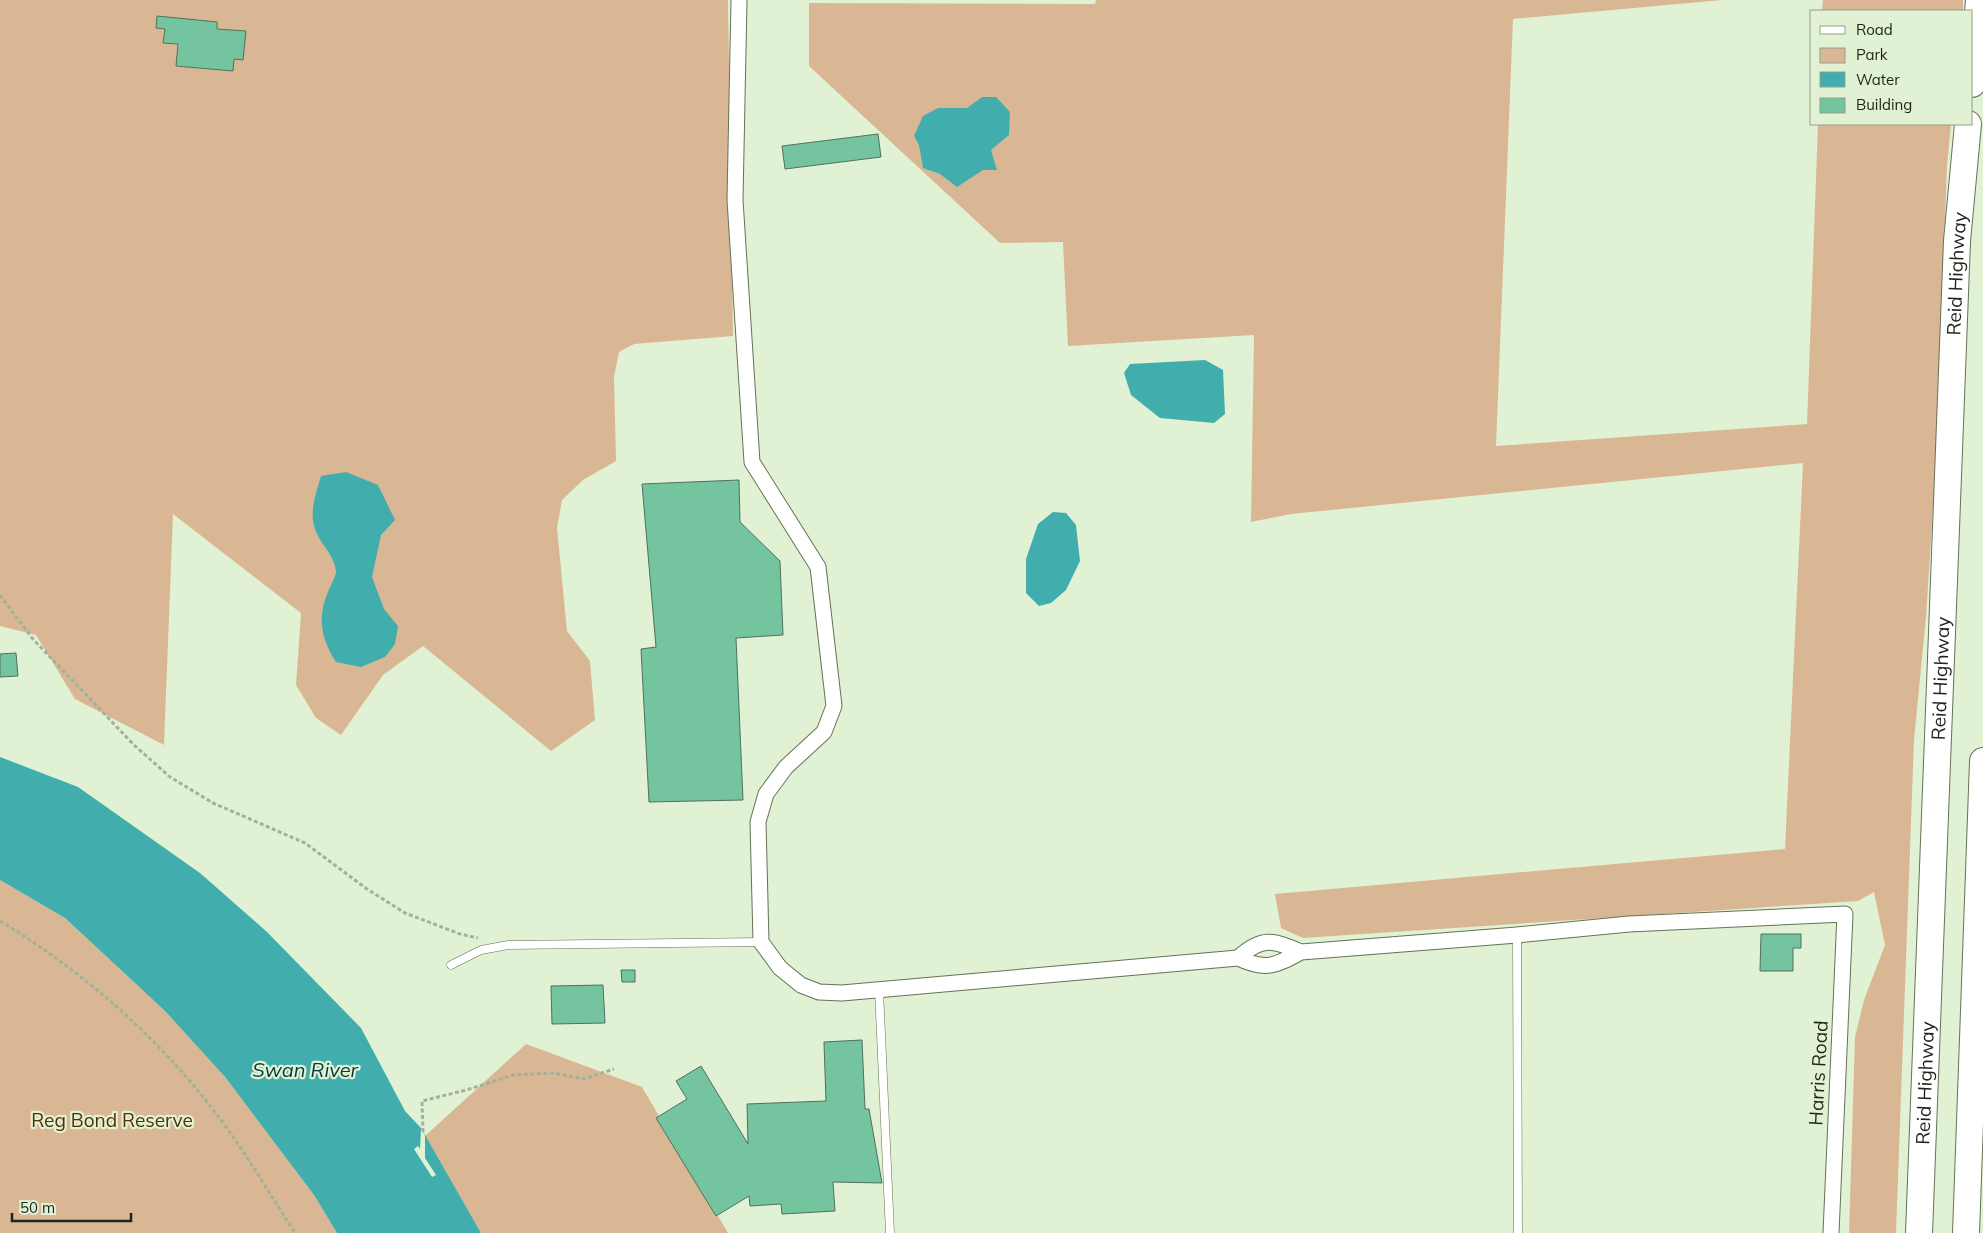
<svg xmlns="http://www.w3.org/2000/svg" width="1983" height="1233" font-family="Mulish,sans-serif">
  <rect width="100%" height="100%" fill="#e1f1d3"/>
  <path fill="#dab794" d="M 0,0 L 728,0 L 733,336 L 634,344 L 619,352 L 614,377 L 616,461 L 583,480 L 562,500 L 557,528 L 567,631 L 590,661 L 595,720 L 551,751 L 423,646 L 383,675 L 341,735 L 316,718 L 296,685 L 301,613 L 173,514 L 164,745 L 75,699 L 36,635 L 0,626 Z
    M 1096,0 L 1722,0 L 1513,19 L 1496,446 L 1807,424 L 1818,124 L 1951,124 L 1947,166 L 1936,462 L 1926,617 L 1914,740 L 1896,1233 L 1849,1233 L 1855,1037 L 1864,1000 L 1885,945 L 1874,892 L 1858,901 L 1303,938 L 1281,928 L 1275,894 L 1785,849 L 1803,463 L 1291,514 L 1251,522 L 1254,335 L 1068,346 L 1063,242 L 1000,243 L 809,66 L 809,3 L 1095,4 Z
    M 1823,0 L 1963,0 L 1963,11 L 1822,11 Z
    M 0,880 L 65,918 L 165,1011 L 225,1077 L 314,1195 L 337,1233 L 0,1233 Z
    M 526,1044 L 642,1087 L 728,1233 L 481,1233 L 425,1136 Z"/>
  <path fill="#41adad" d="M 982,97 L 996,97 L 1010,112 L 1009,135 L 991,150 L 997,170 L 983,170 L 957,187 L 940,174 L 923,168 L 919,145 L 914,136 L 923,116 L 938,108 L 967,108 Z
    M 1205,360 L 1223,370 L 1225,414 L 1214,423 L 1160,418 L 1131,395 L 1124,373 L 1130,364 Z
    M 346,472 L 378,485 L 395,520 L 381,535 L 372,577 L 384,609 L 398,626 L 395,644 L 385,657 L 361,667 L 336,662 C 321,639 317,617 328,592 C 330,586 336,577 336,571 C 334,554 320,544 315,529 C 309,512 316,493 321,476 Z
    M 1053,512 L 1066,513 L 1076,525 L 1080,561 L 1066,590 L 1051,603 L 1039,606 L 1026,593 L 1026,559 L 1038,524 Z
    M 0,757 L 78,787 L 200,873 L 267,932 L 361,1028 L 405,1111 L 421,1128 L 481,1233 L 337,1233 L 314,1195 L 225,1077 L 165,1011 L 65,918 L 0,880 Z"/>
  <path fill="#e1f1d3" d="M 421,1128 L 425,1136 L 425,1158 L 436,1175 L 432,1177 L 414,1149 L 418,1146 L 420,1149 Z"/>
  <path fill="#73c49f" stroke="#507060" d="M 157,16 L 217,22 L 217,29 L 246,31 L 243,60 L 234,59 L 233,71 L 176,66 L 178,44 L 163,43 L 165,29 L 156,28 Z
    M 878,134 L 881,157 L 785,169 L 782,146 Z
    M 739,480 L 740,522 L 780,561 L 783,635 L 736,638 L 743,800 L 649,802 L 641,649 L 656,647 L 642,484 Z
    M 16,653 L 18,676 L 0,677 L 0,654 Z
    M 1761,934 L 1801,934 L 1801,948 L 1793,948 L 1793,971 L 1760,971 Z
    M 621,970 L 635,970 L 635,982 L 622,982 Z
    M 603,985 L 605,1023 L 552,1024 L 551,986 Z
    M 862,1040 L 865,1109 L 869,1109 L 882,1183 L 833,1182 L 835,1211 L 782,1214 L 781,1204 L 750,1206 L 749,1196 L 716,1216 L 656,1118 L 687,1099 L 676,1081 L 701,1066 L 748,1144 L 747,1104 L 826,1101 L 824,1042 Z"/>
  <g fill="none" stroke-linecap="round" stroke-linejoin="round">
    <g stroke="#647258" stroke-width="9">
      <path id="lane" d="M 1517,935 L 1518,1233
        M 451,965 L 481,950 L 508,945 L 761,942
        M 879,990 L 890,1233"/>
    </g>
    <g stroke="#647258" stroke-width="17">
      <path id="street" d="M 739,0 L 735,200 L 752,462 L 818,567 L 834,706 L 824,732 L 786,767 L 766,794 L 758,822 L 761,942 L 780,968 L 801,985 L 819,992 L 842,993 L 1238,958 C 1266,971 1275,966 1301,952 L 1517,935 L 1629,924 L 1845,914 L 1831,1233
        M 1238,958 C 1262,936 1273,940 1301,952"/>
    </g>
    <g stroke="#647258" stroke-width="28">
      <g id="highway">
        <path d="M 1972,84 L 1979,0"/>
        <path id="s1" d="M 1919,1233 L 1957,241 L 1968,124"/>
        <path d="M 1966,1233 L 1983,761"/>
      </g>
    </g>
    <path stroke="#a4b199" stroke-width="3" stroke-dasharray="4 2.5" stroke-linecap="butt" d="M 0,595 L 32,638 L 134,745 L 170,777 L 213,803 L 305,843 L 367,889 L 405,913 L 460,934 L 478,938
      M 0,921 C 79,969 150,1030 208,1103 C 240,1143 267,1190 295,1233
      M 423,1132 L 422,1101 L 466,1090 L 514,1075 L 554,1073 L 584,1079 L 614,1069"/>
    <use href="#lane" stroke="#fff" stroke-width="8"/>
    <use href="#street" stroke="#fff" stroke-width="15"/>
    <use href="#highway" stroke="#fff" stroke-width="26"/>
  </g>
  <g text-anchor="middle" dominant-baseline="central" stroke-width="4.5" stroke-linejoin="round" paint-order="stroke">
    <g font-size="19" fill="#1e2419" stroke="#e1f1d3">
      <text stroke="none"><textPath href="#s1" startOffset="960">Reid Highway</textPath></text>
      <text stroke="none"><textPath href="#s1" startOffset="555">Reid Highway</textPath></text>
      <text transform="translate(1818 1073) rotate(-87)">Harris Road</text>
      <text stroke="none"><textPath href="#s1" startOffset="150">Reid Highway</textPath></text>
    </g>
    <g font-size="19" fill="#533001" stroke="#e1f1d3">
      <text x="112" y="1120">Reg Bond Reserve</text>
    </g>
    <g font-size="20" font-style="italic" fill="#063a3a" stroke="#e1f1d3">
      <text x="305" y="1069">Swan River</text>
    </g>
  </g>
  <rect x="1810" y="10" width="162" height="115" fill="#e1f1d3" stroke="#939f89"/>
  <rect x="1820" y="26" width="25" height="8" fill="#ffffff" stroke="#939f89"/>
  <text x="1856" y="35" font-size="15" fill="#1e2419">Road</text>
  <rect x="1820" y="48" width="25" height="15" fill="#dab794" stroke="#939f89"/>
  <text x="1856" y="60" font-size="15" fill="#1e2419">Park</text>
  <rect x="1820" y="72" width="25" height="15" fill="#41adad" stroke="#939f89"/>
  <text x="1856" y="85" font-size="15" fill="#1e2419">Water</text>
  <rect x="1820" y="98" width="25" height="15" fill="#73c49f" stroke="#939f89"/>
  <text x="1856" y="110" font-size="15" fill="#1e2419">Building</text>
  <path d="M12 1213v8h119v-8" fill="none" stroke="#1e2419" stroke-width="2.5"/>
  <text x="20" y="1213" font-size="15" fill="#1e2419" stroke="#e1f1d3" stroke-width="4" paint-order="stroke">50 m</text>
</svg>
